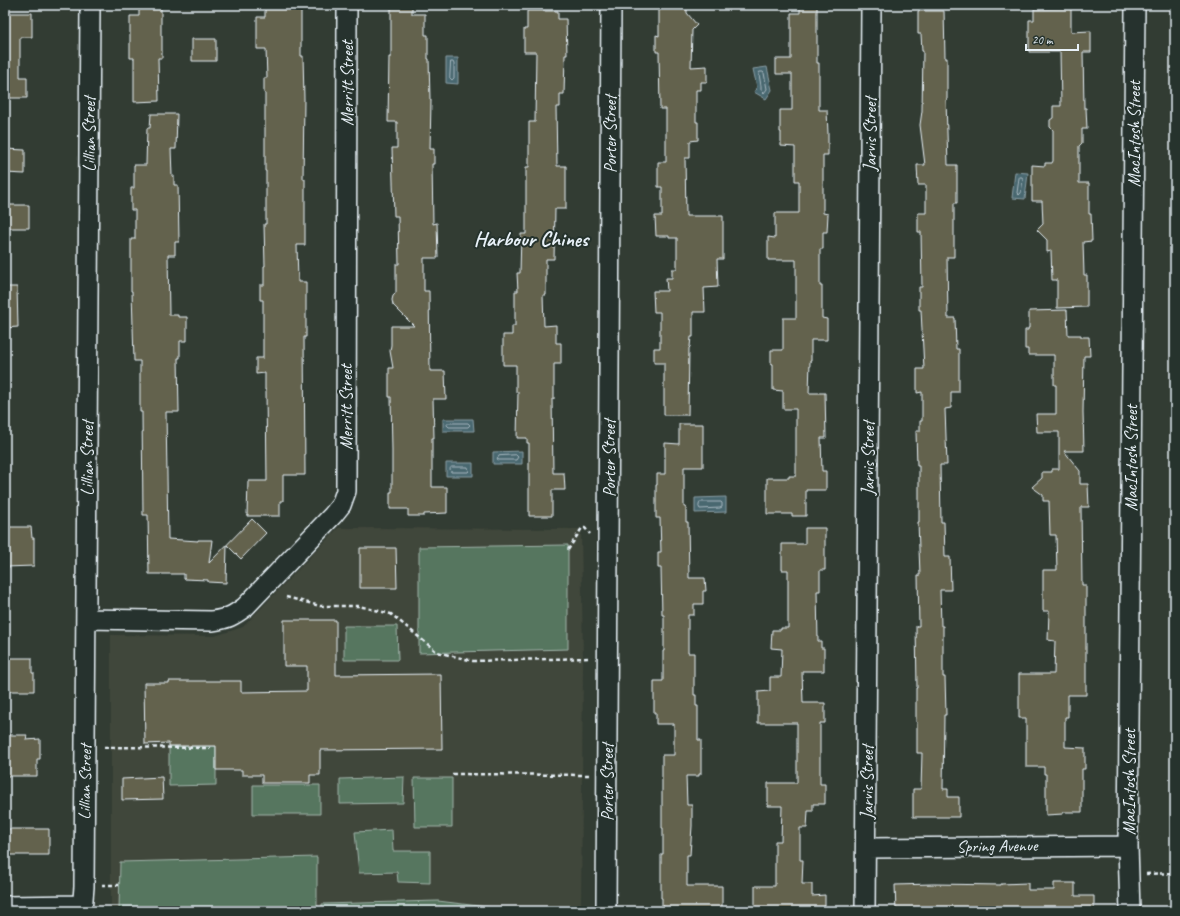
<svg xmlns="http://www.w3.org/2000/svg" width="1180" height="916" font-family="Caveat,sans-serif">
  <rect width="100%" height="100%" fill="#323c33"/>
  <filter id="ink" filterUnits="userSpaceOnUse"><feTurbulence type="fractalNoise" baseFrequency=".025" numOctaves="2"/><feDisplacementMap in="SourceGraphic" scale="8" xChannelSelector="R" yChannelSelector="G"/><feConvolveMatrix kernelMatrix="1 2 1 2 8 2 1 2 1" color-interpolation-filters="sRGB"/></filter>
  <g filter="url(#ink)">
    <path fill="#41473b" d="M 338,528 L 581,529 L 583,661 L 581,911 L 111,911 L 111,635 L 215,636 L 243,627 Z"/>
    <path fill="#57765e" stroke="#a0b4ab" d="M 568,545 L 568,649 L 419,653 L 419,547 Z
      M 344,626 L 397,626 L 398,660 L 344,660 Z
      M 169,746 L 216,746 L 216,785 L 169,786 Z
      M 404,777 L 403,803 L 340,804 L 340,779 Z
      M 414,778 L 452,778 L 452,827 L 415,827 Z
      M 253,785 L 320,785 L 320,814 L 253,814 Z
      M 392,830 L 393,851 L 430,851 L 430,883 L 398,882 L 397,872 L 359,873 L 355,832 Z
      M 317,857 L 317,911 L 119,911 L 120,862 Z
      M 438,901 L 495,908 L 531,911 L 322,911 L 322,904 Z"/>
    <path fill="#4a6770" stroke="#899ea6" d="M 446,58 L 458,58 L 458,84 L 446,83 Z
      M 767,67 L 772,90 L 766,99 L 754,92 L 757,87 L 753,69 Z
      M 1015,172 L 1028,173 L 1025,199 L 1012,198 Z
      M 443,419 L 473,419 L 474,431 L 443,431 Z
      M 522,451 L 522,464 L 493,464 L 493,452 Z
      M 446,463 L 473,463 L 473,476 L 446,476 Z
      M 726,497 L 726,512 L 695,513 L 695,498 Z"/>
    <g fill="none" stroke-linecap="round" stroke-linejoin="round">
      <path stroke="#a9bac2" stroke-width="1" d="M 451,62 L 453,62 L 454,64 L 454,78 L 452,80 L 450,78 Z
        M 760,72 L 763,72 L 764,73 L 767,89 L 764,93 L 761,90 L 761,86 L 759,74 Z
        M 1020,177 L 1022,177 L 1023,179 L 1021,193 L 1019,195 L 1017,193 L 1019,178 Z
        M 449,423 L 468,423 L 470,425 L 468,427 L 449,427 L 447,425 Z
        M 516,455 L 518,457 L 516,460 L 499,460 L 497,459 L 499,456 Z
        M 452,467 L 468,467 L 469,471 L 468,472 L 451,472 L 450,469 Z
        M 700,502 L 721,502 L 722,503 L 722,507 L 720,508 L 700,509 L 699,507 Z"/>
    </g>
    <path fill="#63624d" stroke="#e8f1f8" d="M 139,5 L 161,5 L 161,36 L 162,36 L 162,58 L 158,58 L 159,101 L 134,102 L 134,58 L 130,58 L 130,16 L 139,16 Z
      M 265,5 L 301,5 L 301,56 L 303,56 L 304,99 L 303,179 L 305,179 L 305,245 L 297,245 L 298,282 L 306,282 L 306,337 L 304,337 L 305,475 L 283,475 L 283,501 L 280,501 L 280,516 L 247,516 L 248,481 L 267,481 L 266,390 L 265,390 L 265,373 L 256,374 L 256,358 L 263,358 L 263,300 L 260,300 L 260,285 L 264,285 L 264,266 L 265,266 L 264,224 L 266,224 L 266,171 L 265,171 L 265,93 L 264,93 L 264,78 L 267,78 L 266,49 L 257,49 L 257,17 L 265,17 Z
      M 391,5 L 412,5 L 412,14 L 425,14 L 425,35 L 428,35 L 428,59 L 429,59 L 430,100 L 431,100 L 430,149 L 434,149 L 434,164 L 432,164 L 433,224 L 437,223 L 438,258 L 424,258 L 424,291 L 429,291 L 430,371 L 445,371 L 446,399 L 433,399 L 434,438 L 432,438 L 432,487 L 447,487 L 447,513 L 424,514 L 424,516 L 408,516 L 408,509 L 390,509 L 390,492 L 392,492 L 392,450 L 391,397 L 389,397 L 389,368 L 393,368 L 390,351 L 391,345 L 391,326 L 414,326 L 393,305 L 392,300 L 393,296 L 396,293 L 396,264 L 399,264 L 398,216 L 394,216 L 392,148 L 397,148 L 397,122 L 388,122 L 389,57 L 391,57 Z
      M 800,6 L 817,6 L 817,63 L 819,63 L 819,110 L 827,110 L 828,134 L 828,155 L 823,155 L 823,213 L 828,214 L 827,232 L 823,232 L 823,249 L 820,249 L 820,286 L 822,286 L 822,318 L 827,319 L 827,340 L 811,340 L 811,361 L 810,361 L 809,393 L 825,393 L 826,438 L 821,438 L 822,471 L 826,471 L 826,490 L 806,490 L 806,516 L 792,516 L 792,514 L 767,514 L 767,478 L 789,478 L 789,476 L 796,476 L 796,409 L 783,409 L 783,391 L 773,390 L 773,364 L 771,364 L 771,350 L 783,350 L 783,318 L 796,318 L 796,260 L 768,260 L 768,237 L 775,238 L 775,213 L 799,213 L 799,181 L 795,181 L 795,147 L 781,146 L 781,132 L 780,132 L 780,110 L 792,110 L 792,74 L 776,74 L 776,59 L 791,59 L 791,13 L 800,13 Z
      M 659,8 L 687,8 L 687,13 L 697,25 L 692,30 L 691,67 L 707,66 L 707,82 L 701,82 L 701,90 L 696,90 L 696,122 L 698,122 L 698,140 L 690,141 L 690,158 L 685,158 L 686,216 L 723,216 L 723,259 L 717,259 L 718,287 L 704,288 L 705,312 L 693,312 L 693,337 L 691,337 L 690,347 L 689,348 L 688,415 L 664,415 L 664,363 L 654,363 L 654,348 L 660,348 L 660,312 L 654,312 L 653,291 L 667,291 L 666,278 L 672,278 L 672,269 L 677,269 L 677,238 L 669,238 L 669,236 L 656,236 L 655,216 L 662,216 L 662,187 L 658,187 L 658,162 L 666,162 L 666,109 L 660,109 L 659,52 L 656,52 L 656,35 L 659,36 Z
      M 1071,8 L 1071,32 L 1091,31 L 1091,52 L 1083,52 L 1084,108 L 1086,108 L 1087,129 L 1082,129 L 1082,143 L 1079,146 L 1079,183 L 1089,183 L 1089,214 L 1091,214 L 1092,241 L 1083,242 L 1084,275 L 1087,275 L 1087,307 L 1057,308 L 1057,280 L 1052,280 L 1051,251 L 1047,252 L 1047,240 L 1037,230 L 1043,224 L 1042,201 L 1032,201 L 1032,165 L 1045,166 L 1045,163 L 1052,163 L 1053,161 L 1053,130 L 1050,127 L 1050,120 L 1053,118 L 1053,106 L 1061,106 L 1060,52 L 1029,52 L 1029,20 L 1034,20 L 1034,9 Z
      M 527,11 L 558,11 L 558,19 L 566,19 L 567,55 L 565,55 L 564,94 L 560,94 L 560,107 L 556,107 L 557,166 L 566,166 L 566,209 L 555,209 L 554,259 L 546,259 L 546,295 L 543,295 L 544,326 L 556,325 L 556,343 L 561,343 L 561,364 L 554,364 L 554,399 L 552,399 L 553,473 L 564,473 L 565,490 L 552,490 L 552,516 L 529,516 L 529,443 L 527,443 L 527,438 L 517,438 L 518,392 L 516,392 L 516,365 L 503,365 L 503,335 L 512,335 L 512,326 L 515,326 L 515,291 L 518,291 L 517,273 L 520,273 L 521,234 L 526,234 L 526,167 L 529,167 L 529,122 L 535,122 L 536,52 L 524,52 L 524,29 L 527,29 Z
      M 918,11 L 944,11 L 945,58 L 947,58 L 947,100 L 946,100 L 948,165 L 957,165 L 957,203 L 954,203 L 954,257 L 947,257 L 948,318 L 955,318 L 956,349 L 959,349 L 959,392 L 951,392 L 951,408 L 945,409 L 947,465 L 940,465 L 941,522 L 944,522 L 945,557 L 950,557 L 951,590 L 940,590 L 941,626 L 943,626 L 943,677 L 945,677 L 946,715 L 944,715 L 943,789 L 948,789 L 948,797 L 959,797 L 959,817 L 913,817 L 913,789 L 921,789 L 922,753 L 917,753 L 917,722 L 916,722 L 916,688 L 917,688 L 916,626 L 919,626 L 918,575 L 920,575 L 918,522 L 919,522 L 919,466 L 917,466 L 916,431 L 920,431 L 920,421 L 922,421 L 922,392 L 917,393 L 917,369 L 924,369 L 921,310 L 919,310 L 919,287 L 922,287 L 921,232 L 918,232 L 918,213 L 926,213 L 926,185 L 918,185 L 917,165 L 925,165 L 920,125 L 922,111 L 923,51 L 922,51 L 921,34 L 918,34 Z
      M 5,13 L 32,13 L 32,37 L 20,37 L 20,77 L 27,77 L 27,98 L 5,98 Z
      M 192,39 L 216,39 L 216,61 L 192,61 Z
      M 151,114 L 177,114 L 176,149 L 171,149 L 172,176 L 174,176 L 174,185 L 178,185 L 179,242 L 175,242 L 175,255 L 168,255 L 169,315 L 178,315 L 178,317 L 187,317 L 187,341 L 180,341 L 180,358 L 178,358 L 179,412 L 166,412 L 168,539 L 198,541 L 198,540 L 212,540 L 209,563 L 252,519 L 266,533 L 241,559 L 227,545 L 226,583 L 208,582 L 208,580 L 184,579 L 184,574 L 149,574 L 148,515 L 143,515 L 142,412 L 140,412 L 140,361 L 134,361 L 132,291 L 131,291 L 131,239 L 135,239 L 135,210 L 131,210 L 131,188 L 134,188 L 134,165 L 146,165 L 147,128 L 150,128 Z
      M 5,149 L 25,150 L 25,174 L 5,173 Z
      M 5,205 L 29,205 L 29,228 L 5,228 Z
      M 5,287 L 17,287 L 18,327 L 5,328 Z
      M 1067,310 L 1068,335 L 1081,335 L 1081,337 L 1089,337 L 1090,356 L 1084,356 L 1083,412 L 1084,451 L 1064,451 L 1080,471 L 1080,484 L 1088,484 L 1089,507 L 1081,507 L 1082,585 L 1086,585 L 1086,695 L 1068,695 L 1068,717 L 1065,717 L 1065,747 L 1085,748 L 1085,769 L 1082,769 L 1082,812 L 1063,812 L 1063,814 L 1046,815 L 1046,774 L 1044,774 L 1044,767 L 1026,767 L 1026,718 L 1019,718 L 1019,674 L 1054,674 L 1055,641 L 1048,640 L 1049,611 L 1043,611 L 1043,570 L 1057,570 L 1056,535 L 1050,535 L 1049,501 L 1043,501 L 1043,495 L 1032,487 L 1042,478 L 1042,472 L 1052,472 L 1052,469 L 1059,469 L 1059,432 L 1037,432 L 1036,414 L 1056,414 L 1056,385 L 1054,385 L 1054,355 L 1028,355 L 1028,349 L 1025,349 L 1025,330 L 1028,330 L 1028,328 L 1029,328 L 1029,311 Z
      M 679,424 L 703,424 L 703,467 L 684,467 L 684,507 L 686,507 L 686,522 L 688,522 L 689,578 L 705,578 L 706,591 L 703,591 L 703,604 L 694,604 L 694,615 L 688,615 L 688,653 L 694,653 L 694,695 L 696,695 L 696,706 L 698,706 L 698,740 L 701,740 L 701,774 L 699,774 L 699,776 L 686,776 L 687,805 L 692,805 L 692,826 L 690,855 L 687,855 L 687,886 L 722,886 L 722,911 L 664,911 L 664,906 L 662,906 L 662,898 L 661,898 L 661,854 L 663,854 L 663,828 L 662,828 L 662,755 L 674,755 L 674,724 L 656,724 L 656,713 L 654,713 L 654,681 L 663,681 L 663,651 L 664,651 L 664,615 L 662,615 L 661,568 L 658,568 L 658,552 L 661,552 L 660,518 L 656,518 L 656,485 L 657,485 L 657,474 L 665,474 L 665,443 L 679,444 Z
      M 5,527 L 31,527 L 32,538 L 34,538 L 34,566 L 5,567 Z
      M 805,528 L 825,528 L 825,570 L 820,570 L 820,591 L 817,591 L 818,641 L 821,641 L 821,648 L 824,648 L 824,671 L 802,671 L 803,703 L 825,703 L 825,723 L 820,723 L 820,784 L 825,784 L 825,804 L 813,804 L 813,811 L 808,811 L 807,828 L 800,828 L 800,860 L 803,860 L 802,884 L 812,884 L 812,896 L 825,895 L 825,911 L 755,911 L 755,886 L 775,886 L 775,841 L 781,841 L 782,806 L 768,806 L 768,783 L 797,783 L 797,723 L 758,723 L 758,692 L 770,691 L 770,677 L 781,677 L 782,649 L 771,648 L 772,630 L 781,630 L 781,628 L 788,628 L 788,570 L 782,570 L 782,544 L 805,544 Z
      M 360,548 L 396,548 L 397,588 L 360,588 Z
      M 284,620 L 336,620 L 336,675 L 441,674 L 442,749 L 320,750 L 320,775 L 310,775 L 310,783 L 262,783 L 262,775 L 242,775 L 242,770 L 216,770 L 216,746 L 169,746 L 169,743 L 145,744 L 144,683 L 169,683 L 169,681 L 241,681 L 241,692 L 307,691 L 307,666 L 284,666 Z
      M 5,658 L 32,658 L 32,673 L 34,673 L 34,691 L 9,691 L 9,679 L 5,679 Z
      M 5,735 L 27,735 L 26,740 L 40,739 L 40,759 L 37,759 L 37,776 L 5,776 Z
      M 162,777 L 163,799 L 122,800 L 122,779 Z
      M 5,829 L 49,829 L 49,855 L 5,855 Z
      M 1028,883 L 1028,890 L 1054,890 L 1054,883 L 1075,883 L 1075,896 L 1094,896 L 1094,911 L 896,911 L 895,885 L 933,884 L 1001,885 L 1001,884 Z"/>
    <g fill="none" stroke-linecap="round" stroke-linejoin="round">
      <g stroke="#e8f1f8" stroke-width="22">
        <path id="minor" d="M 86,619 L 212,621 C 227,619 233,616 245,607 L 333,515 L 341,505 L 346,491 L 347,5
          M 866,848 L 1128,846
          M 5,906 L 82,905
          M 82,911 L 84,887 L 90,5
          M 606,911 L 611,5
          M 865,911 L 871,5
          M 1130,911 L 1128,846 L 1135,5"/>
      </g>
      <path stroke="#e8f1f8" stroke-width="2.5" stroke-dasharray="4 3" stroke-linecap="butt" d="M 568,550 L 582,528 L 585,528 L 590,534
        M 286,597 L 320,606 L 359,606 L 391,614 L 437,652 L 473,661 L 589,658
        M 104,747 L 210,748
        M 452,774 L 589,775
        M 1146,874 L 1175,873
        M 102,885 L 119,885"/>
      <use href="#minor" stroke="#26332d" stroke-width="19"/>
    </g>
  </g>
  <g text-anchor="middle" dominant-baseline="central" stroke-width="4" stroke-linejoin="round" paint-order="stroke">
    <g font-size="17" fill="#e8f1f8" stroke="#26332d">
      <text transform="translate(347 83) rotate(-90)">Merritt Street</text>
      <text transform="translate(89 134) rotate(-90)">Lillian Street</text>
      <text transform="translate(610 134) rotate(-90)">Porter Street</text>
      <text transform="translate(870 134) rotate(-90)">Jarvis Street</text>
      <text transform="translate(1134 134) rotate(-90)">MacIntosh Street</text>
      <text transform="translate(346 407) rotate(-90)">Merritt Street</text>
      <text transform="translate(87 458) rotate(-90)">Lillian Street</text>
      <text transform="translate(609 458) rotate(-90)">Porter Street</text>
      <text transform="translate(868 458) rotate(-90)">Jarvis Street</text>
      <text transform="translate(1131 458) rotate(-90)">MacIntosh Street</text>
      <text transform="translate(85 782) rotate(-89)">Lillian Street</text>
      <text transform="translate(607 782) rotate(-90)">Porter Street</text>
      <text transform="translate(867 782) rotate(-90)">Jarvis Street</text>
      <text transform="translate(1129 782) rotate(-90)">MacIntosh Street</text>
      <text transform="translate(997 846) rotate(-1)">Spring Avenue</text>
    </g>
    <g font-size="21" font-weight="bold" fill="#e8f1f8" stroke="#26332d">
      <text x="531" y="239">Harbour Chines</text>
    </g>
  </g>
  <rect width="1180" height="916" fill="none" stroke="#26332d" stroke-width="20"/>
  <rect x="10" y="10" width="1160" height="896" fill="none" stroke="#e8f1f8" stroke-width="1.5" filter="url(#ink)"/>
  <path d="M1026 44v6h52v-6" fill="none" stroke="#e8f1f8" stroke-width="2"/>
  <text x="1032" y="44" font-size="12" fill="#e8f1f8" stroke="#26332d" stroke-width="3" paint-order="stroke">20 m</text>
</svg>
